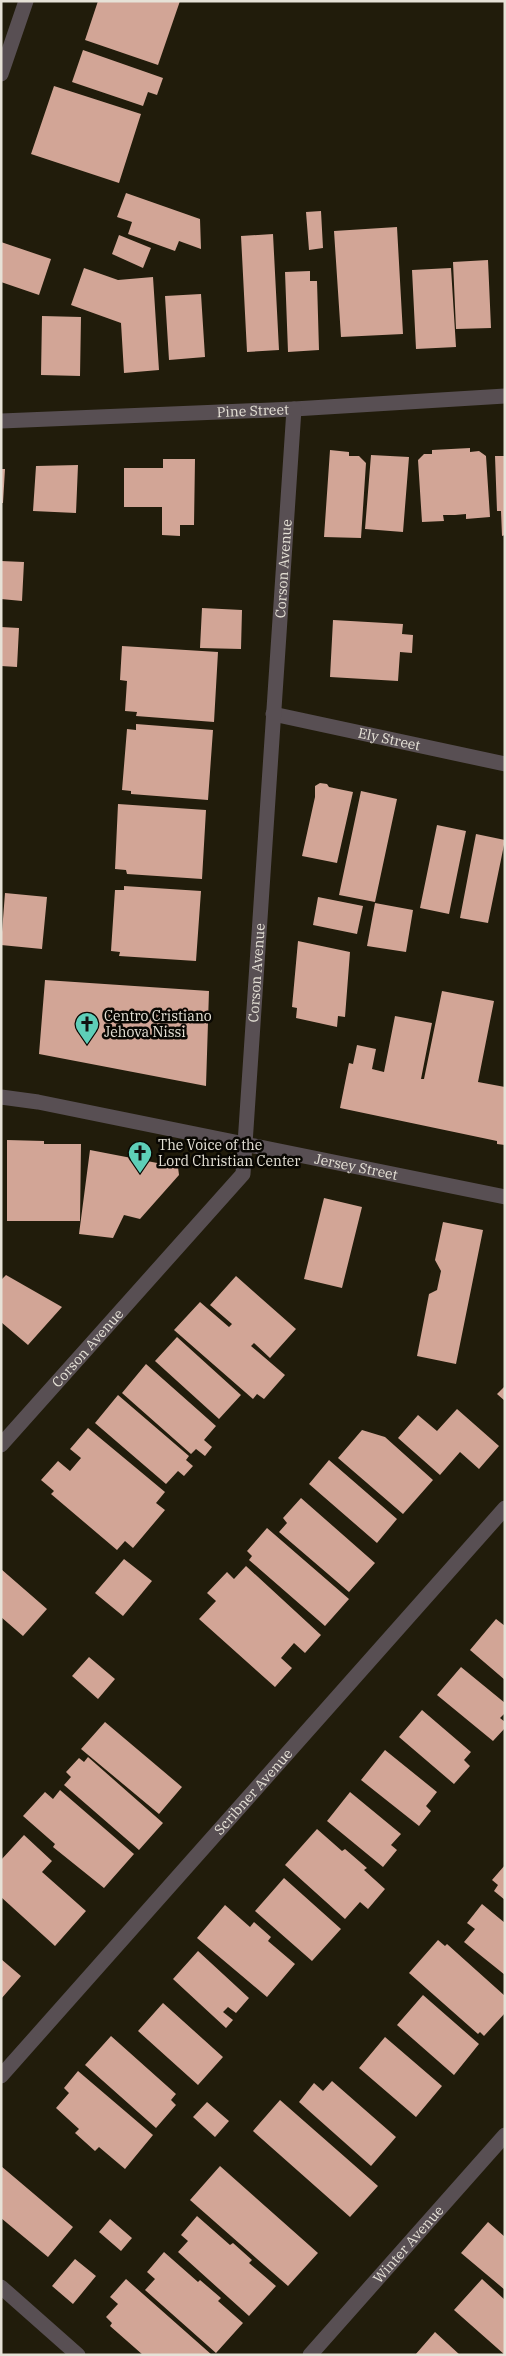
<svg xmlns="http://www.w3.org/2000/svg" width="506" height="2356" font-family="'IBM Plex Serif',serif">
  <rect width="100%" height="100%" fill="#211c0b"/>
  <path fill="#d2a596" d="M 98,1 L 180,1 L 158,65 L 85,40 Z
    M 83,50 L 163,78 L 157,95 L 148,92 L 143,106 L 72,82 Z
    M 54,86 L 141,114 L 119,183 L 31,154 Z
    M 126,193 L 200,219 L 201,249 L 179,241 L 175,251 L 128,234 L 132,222 L 117,217 Z
    M 321,211 L 323,248 L 309,250 L 306,212 Z
    M 397,227 L 403,334 L 341,337 L 334,231 Z
    M 273,234 L 279,350 L 247,352 L 241,236 Z
    M 119,235 L 151,248 L 143,268 L 112,254 Z
    M 1,242 L 51,259 L 39,295 L 1,282 Z
    M 488,260 L 491,328 L 456,329 L 453,262 Z
    M 84,268 L 118,280 L 153,277 L 159,370 L 124,373 L 121,323 L 71,305 Z
    M 451,268 L 456,347 L 416,349 L 412,270 Z
    M 310,271 L 310,281 L 317,281 L 319,350 L 288,352 L 285,272 Z
    M 201,294 L 205,357 L 169,360 L 165,296 Z
    M 42,316 L 81,317 L 80,376 L 41,375 Z
    M 470,448 L 470,452 L 479,451 L 486,456 L 490,517 L 466,519 L 466,514 L 455,515 L 443,515 L 444,521 L 422,522 L 418,460 L 424,454 L 432,454 L 432,450 Z
    M 330,450 L 349,452 L 349,456 L 359,456 L 366,463 L 361,538 L 324,537 Z
    M 371,455 L 409,457 L 403,532 L 365,529 Z
    M 495,456 L 505,456 L 505,535 L 502,536 L 501,511 L 497,511 Z
    M 163,459 L 195,459 L 194,525 L 180,525 L 180,536 L 162,535 L 162,507 L 124,507 L 124,468 L 163,468 Z
    M 78,465 L 76,513 L 33,511 L 36,466 Z
    M 1,469 L 5,469 L 3,503 L 1,503 Z
    M 1,561 L 24,562 L 22,601 L 1,599 Z
    M 202,608 L 242,610 L 241,649 L 200,648 Z
    M 333,620 L 403,624 L 402,634 L 413,635 L 412,653 L 400,652 L 398,681 L 330,677 Z
    M 1,627 L 19,628 L 17,667 L 1,666 Z
    M 122,646 L 218,652 L 214,722 L 136,716 L 137,712 L 125,711 L 127,681 L 120,680 Z
    M 136,724 L 213,730 L 208,800 L 131,794 L 131,791 L 122,790 L 127,729 L 136,730 Z
    M 320,783 L 327,784 L 329,787 L 353,792 L 337,863 L 302,856 L 315,797 L 315,786 Z
    M 361,791 L 397,799 L 375,902 L 339,895 Z
    M 118,804 L 206,810 L 202,879 L 127,874 L 126,870 L 115,869 Z
    M 437,825 L 466,831 L 449,914 L 420,908 Z
    M 476,834 L 505,840 L 488,923 L 460,918 Z
    M 124,886 L 201,891 L 196,961 L 119,956 L 120,952 L 111,951 L 115,890 L 124,890 Z
    M 5,893 L 47,897 L 42,949 L 1,945 Z
    M 318,897 L 363,906 L 357,934 L 313,925 Z
    M 375,903 L 413,910 L 406,952 L 367,946 Z
    M 298,941 L 350,952 L 345,1017 L 338,1016 L 337,1027 L 296,1018 L 297,1008 L 292,1007 Z
    M 45,980 L 209,991 L 206,1086 L 39,1054 Z
    M 442,991 L 494,1001 L 478,1082 L 505,1087 L 505,1145 L 497,1144 L 497,1141 L 340,1108 L 349,1063 L 353,1064 L 357,1045 L 376,1049 L 372,1069 L 384,1072 L 395,1016 L 432,1023 L 421,1079 L 424,1079 Z
    M 7,1140 L 44,1141 L 44,1144 L 81,1144 L 80,1221 L 7,1221 Z
    M 90,1150 L 178,1167 L 179,1175 L 140,1219 L 124,1215 L 113,1238 L 79,1234 Z
    M 324,1198 L 362,1207 L 342,1288 L 304,1279 Z
    M 443,1222 L 483,1230 L 456,1364 L 417,1356 L 429,1294 L 437,1290 L 441,1271 L 435,1260 Z
    M 6,1275 L 62,1307 L 28,1345 L 1,1322 L 1,1280 Z
    M 236,1276 L 296,1329 L 270,1358 L 254,1343 L 251,1346 L 285,1375 L 264,1399 L 257,1394 L 253,1399 L 174,1330 L 200,1302 L 229,1327 L 232,1324 L 210,1305 Z
    M 177,1337 L 241,1395 L 219,1419 L 155,1361 Z
    M 146,1364 L 216,1426 L 204,1440 L 212,1447 L 205,1456 L 196,1449 L 191,1454 L 122,1393 Z
    M 505,1386 L 505,1401 L 497,1394 Z
    M 118,1395 L 189,1456 L 186,1460 L 193,1466 L 184,1476 L 178,1471 L 166,1484 L 95,1423 Z
    M 457,1409 L 499,1446 L 479,1469 L 460,1452 L 440,1475 L 398,1438 L 418,1415 L 437,1431 Z
    M 88,1428 L 165,1492 L 156,1503 L 165,1510 L 133,1548 L 125,1541 L 117,1550 L 51,1494 L 54,1491 L 41,1480 L 58,1461 L 70,1471 L 81,1458 L 70,1449 Z
    M 362,1430 L 385,1437 L 433,1480 L 403,1514 L 338,1458 Z
    M 329,1460 L 397,1519 L 377,1543 L 309,1484 Z
    M 301,1498 L 375,1563 L 349,1592 L 279,1532 L 287,1523 L 283,1518 Z
    M 267,1528 L 349,1599 L 325,1626 L 249,1560 L 252,1556 L 247,1551 Z
    M 124,1559 L 152,1581 L 123,1616 L 95,1593 Z
    M 246,1566 L 321,1635 L 305,1653 L 294,1643 L 281,1658 L 292,1668 L 275,1687 L 199,1619 L 216,1601 L 207,1593 L 227,1572 L 234,1579 Z
    M 1,1569 L 47,1609 L 23,1636 L 1,1617 Z
    M 496,1619 L 505,1626 L 505,1680 L 470,1650 Z
    M 89,1657 L 115,1679 L 98,1699 L 72,1676 Z
    M 461,1667 L 505,1703 L 505,1713 L 500,1718 L 505,1722 L 505,1728 L 493,1741 L 437,1695 Z
    M 422,1710 L 471,1752 L 464,1760 L 470,1766 L 454,1784 L 399,1737 Z
    M 105,1722 L 182,1787 L 159,1814 L 81,1749 Z
    M 385,1750 L 437,1792 L 426,1806 L 431,1811 L 419,1826 L 361,1780 Z
    M 88,1757 L 163,1823 L 139,1850 L 64,1785 L 71,1777 L 66,1772 L 79,1758 L 84,1762 Z
    M 60,1790 L 134,1854 L 104,1888 L 53,1847 L 55,1844 L 23,1816 L 45,1792 L 53,1799 Z
    M 350,1792 L 401,1834 L 391,1845 L 397,1850 L 383,1867 L 327,1821 Z
    M 317,1829 L 342,1851 L 345,1849 L 367,1868 L 364,1870 L 385,1889 L 368,1909 L 360,1902 L 345,1919 L 285,1865 Z
    M 24,1835 L 52,1861 L 42,1872 L 86,1911 L 55,1946 L 1,1897 L 1,1860 Z
    M 505,1865 L 505,1900 L 494,1891 L 498,1885 L 492,1880 Z
    M 284,1878 L 341,1929 L 312,1961 L 255,1911 Z
    M 482,1904 L 505,1923 L 505,1975 L 464,1942 L 475,1929 L 467,1923 Z
    M 225,1905 L 250,1927 L 254,1922 L 271,1937 L 268,1941 L 295,1964 L 267,1997 L 197,1938 Z
    M 438,1940 L 445,1946 L 447,1944 L 505,1996 L 505,2013 L 484,2036 L 480,2032 L 478,2034 L 409,1973 Z
    M 198,1951 L 249,1998 L 236,2013 L 228,2007 L 223,2012 L 233,2020 L 226,2028 L 173,1979 Z
    M 1,1959 L 21,1976 L 1,1999 Z
    M 423,1995 L 479,2044 L 454,2075 L 397,2025 Z
    M 163,2003 L 223,2057 L 198,2085 L 138,2031 Z
    M 111,2036 L 176,2094 L 171,2100 L 176,2105 L 156,2128 L 85,2065 Z
    M 385,2037 L 442,2086 L 416,2117 L 359,2068 Z
    M 78,2071 L 153,2135 L 125,2169 L 99,2147 L 95,2151 L 75,2133 L 79,2129 L 56,2108 L 69,2093 L 64,2088 Z
    M 332,2081 L 396,2137 L 371,2166 L 299,2102 L 314,2083 L 323,2091 Z
    M 280,2100 L 378,2186 L 350,2217 L 253,2131 Z
    M 207,2102 L 229,2121 L 215,2137 L 193,2117 Z
    M 1,2166 L 73,2227 L 48,2257 L 1,2218 Z
    M 220,2166 L 318,2253 L 288,2286 L 190,2200 Z
    M 197,2216 L 230,2245 L 233,2243 L 252,2260 L 249,2263 L 276,2286 L 249,2316 L 178,2252 L 188,2241 L 181,2235 Z
    M 110,2219 L 132,2238 L 121,2251 L 99,2232 Z
    M 488,2222 L 505,2237 L 505,2290 L 461,2253 Z
    M 164,2252 L 198,2282 L 200,2280 L 221,2298 L 218,2301 L 243,2323 L 216,2353 L 145,2290 L 155,2279 L 147,2272 Z
    M 75,2259 L 96,2276 L 73,2304 L 52,2286 Z
    M 126,2279 L 212,2355 L 143,2355 L 110,2326 L 112,2323 L 106,2317 L 118,2304 L 110,2297 Z
    M 482,2279 L 505,2300 L 505,2355 L 454,2310 Z
    M 435,2332 L 460,2355 L 415,2355 Z"/>
  <g fill="none" stroke-linecap="round" stroke-linejoin="round">
    <g stroke="#584f53" stroke-width="15">
      <path d="M 1,74 L 26,1"/>
      <path id="s1" d="M 1,421 L 294,409 L 505,396"/>
      <path id="s2" d="M 273,714 L 505,764"/>
      <path id="s3" d="M 1,1097 L 38,1102 L 505,1197"/>
      <path id="s4" d="M 1,1445 L 243,1174 L 294,409"/>
      <path id="s5" d="M 1,2076 L 505,1508"/>
      <path d="M 1,2287 L 78,2355"/>
      <path id="s6" d="M 310,2355 L 505,2135"/>
    </g>
  </g>
  <defs>
    <g id="church-pin" transform="scale(1.25)"><path d="M0 17L-7.5 6A9.5 9.5 0 1 1 7.5 6Z" fill="#5eceb8" stroke="#090702"/><path d="M-1.2-6h2.4v3.5h3.3v2.4h-3.3V6h-2.4V-.1h-3.3v-2.4h3.3Z" fill="#111"/></g>
  </defs>
  <g fill-rule="evenodd">
    <use href="#church-pin" x="87" y="1024"/>
    <use href="#church-pin" x="140" y="1153"/>
  </g>
  <g text-anchor="middle" dominant-baseline="central" stroke-width="5" stroke-linejoin="round" paint-order="stroke">
    <g font-size="14" fill="#e6e2d7" stroke="#090702">
      <text stroke="none"><textPath href="#s1" startOffset="252">Pine Street</textPath></text>
      <text stroke="none"><textPath href="#s4" startOffset="970">Corson Avenue</textPath></text>
      <text stroke="none"><textPath href="#s2" startOffset="119">Ely Street</textPath></text>
      <text stroke="none"><textPath href="#s4" startOffset="565">Corson Avenue</textPath></text>
      <text stroke="none"><textPath href="#s3" startOffset="362">Jersey Street</textPath></text>
      <text stroke="none"><textPath href="#s4" startOffset="130">Corson Avenue</textPath></text>
      <text stroke="none"><textPath href="#s5" startOffset="380">Scribner Avenue</textPath></text>
      <text stroke="none"><textPath href="#s6" startOffset="148">Winter Avenue</textPath></text>
    </g>
    <g font-size="14" fill="#e6e2d7" stroke="#090702" text-anchor="start">
      <text x="104" y="1016">Centro Cristiano<tspan x="104" dy="16">Jehova Nissi</tspan></text>
      <text x="158" y="1145">The Voice of the<tspan x="158" dy="16">Lord Christian Center</tspan></text>
    </g>
  </g>
  <rect width="506" height="2356" fill="none" stroke="#e6e2d7" stroke-width="5"/>
</svg>
